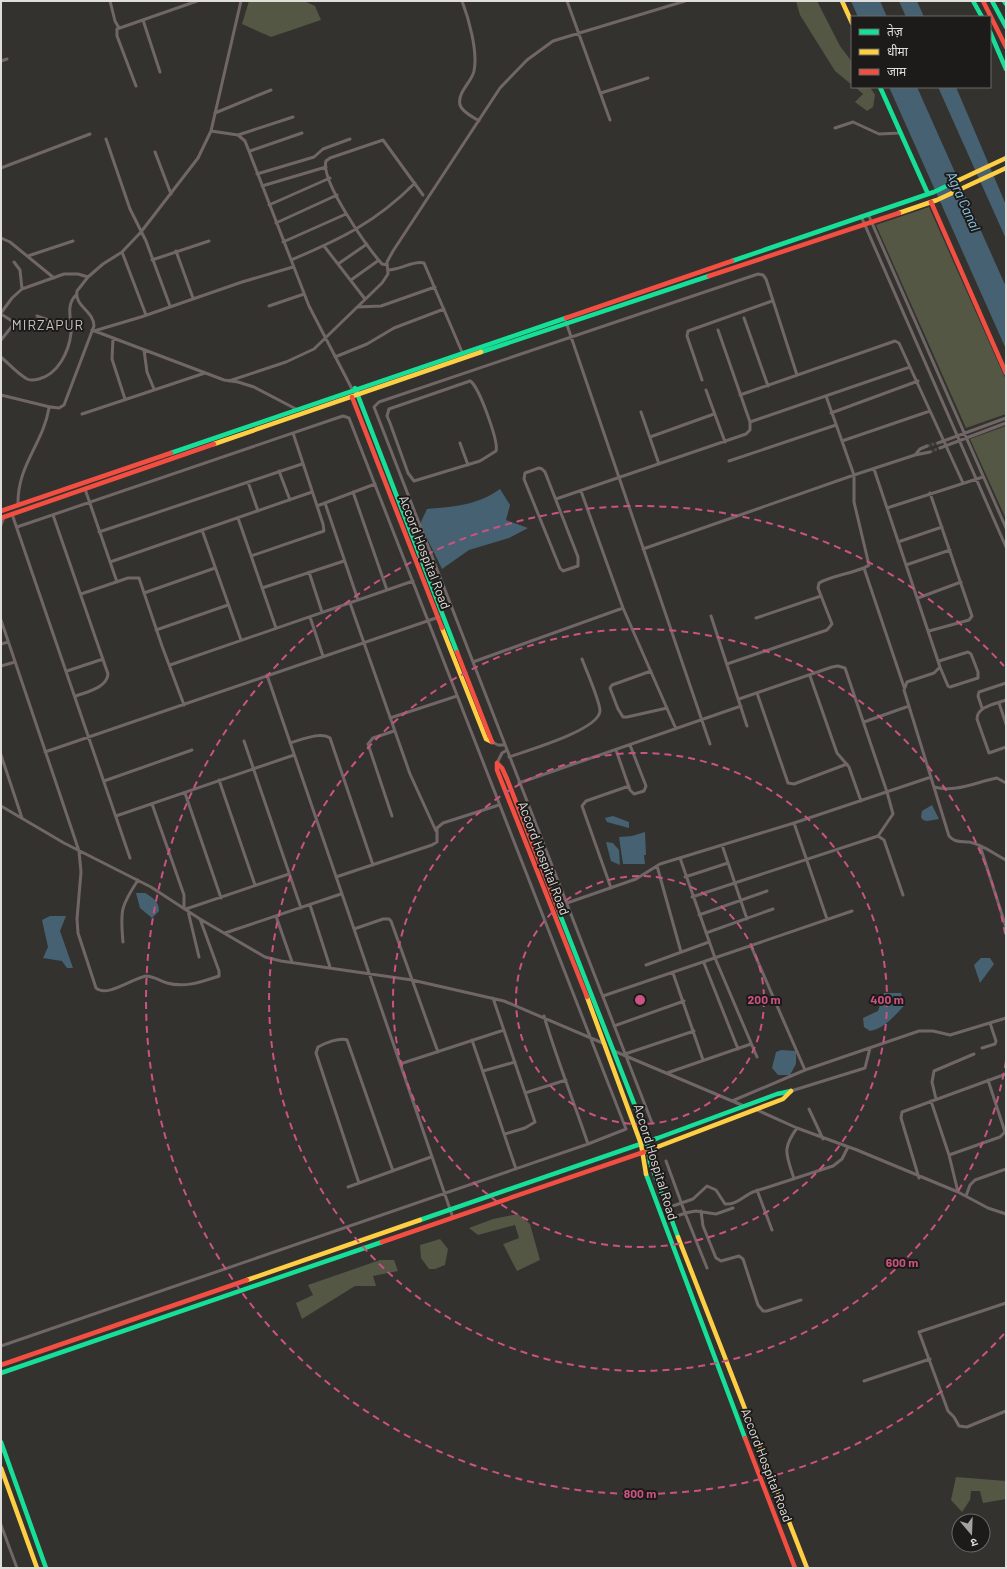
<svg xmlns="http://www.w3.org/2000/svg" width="1007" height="1569" font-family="Barlow,'Noto Sans Devanagari',sans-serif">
  <rect width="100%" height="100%" fill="#34322f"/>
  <path fill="#535743" d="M 249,1 L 304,1 L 315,6 L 321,20 L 271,37 L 242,24 Z
    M 796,1 L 817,1 L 840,46 L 852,62 L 852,85 L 835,71 L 800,15 Z
    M 855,87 L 870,87 L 875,95 L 873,107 L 867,111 L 855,102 L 863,94 Z
    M 929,207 L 1006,380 L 1006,414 L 966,428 L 876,225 Z
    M 1006,426 L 1006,519 L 970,439 Z
    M 518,1214 L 530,1224 L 540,1260 L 517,1271 L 503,1244 L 519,1238 L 515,1225 L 478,1235 L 469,1228 L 493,1219 Z
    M 440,1239 L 448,1249 L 445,1265 L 435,1269 L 429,1269 L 421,1258 L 420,1245 Z
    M 380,1260 L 394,1260 L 398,1271 L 373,1276 L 376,1286 L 355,1286 L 302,1319 L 296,1303 L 313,1295 L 308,1285 Z
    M 956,1477 L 1006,1481 L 1006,1499 L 983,1503 L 980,1491 L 971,1491 L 970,1500 L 962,1512 L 951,1500 Z"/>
  <path fill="#466171" d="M 851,1 L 880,1 L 887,17 L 858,17 Z
    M 899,1 L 917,1 L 924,17 L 906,17 Z
    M 889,87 L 917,87 L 1006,287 L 1006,349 Z
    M 938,87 L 956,87 L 1006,205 L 1006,239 Z
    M 500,489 L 510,505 L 506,520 L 528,528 L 509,538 L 469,550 L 442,569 L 420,524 L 427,509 C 452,507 479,505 500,489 Z
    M 932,805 L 939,819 L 927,821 L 923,820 L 921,817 L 922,811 Z
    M 613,816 L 629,822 L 629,828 L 607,822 L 605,818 Z
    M 645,832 L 646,855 L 644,855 L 645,864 L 623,864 L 619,837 L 632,836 Z
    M 606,842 L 613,843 L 619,850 L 620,865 L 611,861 Z
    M 145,893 C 153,898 159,901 159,911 L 152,918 L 140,908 L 136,893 Z
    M 50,916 L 66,916 L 60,931 L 73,968 L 67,968 L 62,961 L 43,958 L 48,947 L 42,920 Z
    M 981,958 L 990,958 L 994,964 L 980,983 L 974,965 Z
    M 884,993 L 901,993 L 904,1006 C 893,1017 885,1028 870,1031 L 864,1027 L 863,1018 L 878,1011 Z
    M 781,1050 L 796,1051 L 796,1064 L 790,1075 L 778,1075 L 772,1068 L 776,1052 Z"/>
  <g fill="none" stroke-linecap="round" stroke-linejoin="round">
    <path stroke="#4e4c49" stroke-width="3" stroke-dasharray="3 1.5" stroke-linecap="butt" d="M 927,446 L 938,443
      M 930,452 L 940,448"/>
    <path stroke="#706666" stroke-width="3" d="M 110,1 L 115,21 L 119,28
      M 462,1 C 469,19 478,52 474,71 C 472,82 457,92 460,105 C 462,112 473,117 479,121
      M 567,1 L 610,120
      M 143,20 L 160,72
      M 1,61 L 7,59
      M 136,86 L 117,36 L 117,29 L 197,1
      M 601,93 L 648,78
      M 215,113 L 271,90
      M 835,128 L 853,122 L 879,134 L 901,133
      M 211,131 L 238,135 L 245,141 L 309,306 L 352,389
      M 238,135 L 293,117
      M 106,139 L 130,209 L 146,241 L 170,306
      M 250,151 L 302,133
      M 155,152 L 171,194
      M 1,168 L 90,134
      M 257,174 L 314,157 L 323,149 L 350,139
      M 262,186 L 326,167
      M 269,205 L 330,178
      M 868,214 L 1006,528
      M 861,216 L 1006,547
      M 276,223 L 337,195
      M 1,238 L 10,242 L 54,278
      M 283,242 L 346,214
      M 324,246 L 365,299
      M 176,251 L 193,298
      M 122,252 L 146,315
      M 28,256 L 73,241
      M 152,260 L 209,241
      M 291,260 C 341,239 376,222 415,183
      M 14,262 L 20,270 L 22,289
      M 338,264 L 367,244
      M 387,265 L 382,264 C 368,248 320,181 326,161 L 330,158 L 383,140 L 423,195
      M 388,270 C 400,270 414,260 424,263 L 462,352
      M 351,280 L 379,260
      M 269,306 L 304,294
      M 357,307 L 381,306 L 435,287
      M 1,313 L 12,298 L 22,289 L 64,274 L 78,274 L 88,277
      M 1,314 L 12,321 L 13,325 L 1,340
      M 37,316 L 71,328
      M 744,318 L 768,386
      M 566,322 L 710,744
      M 92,330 L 224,380 L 238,382 L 254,387 L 296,409
      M 94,331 L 141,317 L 242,282 L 293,267
      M 113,338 L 112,359 L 125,399
      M 144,350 L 147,372 L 154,389
      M 1,357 C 9,364 18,374 27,379 C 31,381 35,380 39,379 C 58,374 69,352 71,333 C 72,319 65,306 76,295
      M 335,357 L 367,344 L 394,328 L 444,309
      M 702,380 L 687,336 L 688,331 L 772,301
      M 229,381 L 286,362 L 314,349 L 382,283 L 388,274 L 387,262 L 393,251 L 500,88 L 527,60 L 553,41 L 685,1
      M 470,381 C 478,384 499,442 496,451 L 480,461 L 414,481 L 408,473 L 390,423 L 387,416 L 389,409 Z
      M 706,390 L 725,442
      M 1,395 L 50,407
      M 740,395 L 895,341 L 899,343 L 963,483
      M 641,412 L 659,464
      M 831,413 L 918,381
      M 82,414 L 205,373
      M 750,422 L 910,367
      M 650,437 L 714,414
      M 842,441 L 930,411
      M 460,443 L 468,465
      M 938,443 L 1006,418
      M 940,448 L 1006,423
      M 915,455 L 920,449 L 927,446
      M 729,461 L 836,425
      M 539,468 L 542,469 L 545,472 L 578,557 L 578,566 L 563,571 L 560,568 L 524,479 L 525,473 Z
      M 874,469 L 940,667 L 934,673 L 907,682 L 904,690 L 949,836 C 955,843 961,841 969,842 C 982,844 994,854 1006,860
      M 279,471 L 290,500
      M 248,482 L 258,511
      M 85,489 L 117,582
      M 581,491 L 623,608 L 676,729
      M 353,492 L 387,590
      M 556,499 L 746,434 L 750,430 L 750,422 L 718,330
      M 325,503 L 358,600
      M 18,505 C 17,465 43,444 49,408 L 51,407 L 59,408 L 64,405 L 94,326 C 94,311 74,306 77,291 L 88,277 L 103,264 L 122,252 L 141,232 L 198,158 L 211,131 L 241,1
      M 317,506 L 375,484
      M 887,508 L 983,477
      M 12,514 L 130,858
      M 53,515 L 108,674 C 107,688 86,692 76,696
      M 238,518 L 276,628
      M 1,525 L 4,517
      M 202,530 L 241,640
      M 99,532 L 302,464
      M 898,542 L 942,527
      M 643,549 L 854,475 L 915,455 L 930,452
      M 251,556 L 324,531 L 323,524 L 293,433
      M 110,562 L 312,492
      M 906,565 L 950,550
      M 864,568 L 904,687
      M 309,572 L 322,612
      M 262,588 L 344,561
      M 144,593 L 215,568
      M 81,594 L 128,578 L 139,578 L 162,646 L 184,705
      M 918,598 L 961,582
      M 350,603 L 410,774 L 436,831
      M 711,616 L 747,726
      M 310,617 L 323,656
      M 756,618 L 821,596
      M 1,620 L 79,851 L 81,872 L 77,919 L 78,933 L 96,988 C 107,998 133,978 146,976 C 153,976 160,981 167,983 C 185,988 201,982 219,976 L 219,971 L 200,919
      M 156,630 L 228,605
      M 929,631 L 969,620 L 972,616 L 930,493
      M 1,644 L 8,642
      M 939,661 L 968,652 L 971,654 L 978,672 L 978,678 L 950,687 L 948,686 L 940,667
      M 473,662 L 623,608
      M 727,664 L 827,630 L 832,624 L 818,588 L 819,583 C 832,575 861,572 869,565 L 854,502 L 854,475 L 826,396
      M 170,665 L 413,581
      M 1,666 L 15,662
      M 67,671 L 103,659
      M 651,671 L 612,685 L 610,688 L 618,709 L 623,717 L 627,717 L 667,708
      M 267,675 L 453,1218
      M 810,676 L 837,753 L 849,767 L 861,801
      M 757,693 L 788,783 L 794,784 L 847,764
      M 739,699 L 832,667 L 838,666 L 845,668 L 887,792 L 893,814 L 878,836
      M 1006,700 C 996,704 977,706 977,719 L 989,753 L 1006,747
      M 999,703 L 1006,724
      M 982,708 L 978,696 L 979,692 L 1006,683
      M 390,718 L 457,696
      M 864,722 L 909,706
      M 244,741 L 301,908
      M 492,742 L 498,745 L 505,745
      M 290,743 C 301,740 321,731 330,738 L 373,865
      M 616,750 L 630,790 L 634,794 L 644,791 L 646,786 L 630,745
      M 45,752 L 439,617
      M 1,755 L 22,818
      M 509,757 C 526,751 599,730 600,711 C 600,701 586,670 582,659
      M 497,763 L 502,753 L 507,750
      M 219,780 L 255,885
      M 104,781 L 192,750
      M 519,783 L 741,706
      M 934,787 C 955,793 976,782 997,778 L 1006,783
      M 185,793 L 221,898
      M 152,804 L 184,895 L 184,908
      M 1,806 L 64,843 L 151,887 L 200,919 L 265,957 L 281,961 L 412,980 L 504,1001 L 605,1044
      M 116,816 L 294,755
      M 392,816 L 368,744 L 373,738 L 394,731
      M 794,823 L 827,919
      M 722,845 L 747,919
      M 980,846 L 1006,927
      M 680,858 L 715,958 L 757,1057
      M 657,866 L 681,952
      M 336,877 L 432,845 L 437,842 L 437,828 L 443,823 L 499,805
      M 685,877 L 728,863
      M 611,888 L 582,806 L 586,801 L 629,786
      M 692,897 L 878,836 L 884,840 L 903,895
      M 567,903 L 636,879 L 660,864 L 794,823 L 931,777
      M 310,905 L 330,967
      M 186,909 L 289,874
      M 188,911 L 199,957
      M 699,915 L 767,891
      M 276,916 L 292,962
      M 354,929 L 383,919 L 389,919 L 391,921 L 438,1052
      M 225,933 L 341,894
      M 706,933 L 773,909
      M 123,942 C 120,910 121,906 138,880
      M 751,946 L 805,1070
      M 704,963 L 738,1049
      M 646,965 L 709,942
      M 673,973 L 703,1060
      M 603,996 L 852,911
      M 493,998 L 535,1122 L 525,1128 L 505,1134
      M 544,1016 C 557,1060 574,1102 588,1144
      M 614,1026 L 684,1001
      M 472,1040 L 516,1169
      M 982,1048 L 995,1044 L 996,1041 L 990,1023
      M 614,1051 L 744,1106
      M 625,1054 L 694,1031
      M 400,1064 L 504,1030
      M 483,1071 L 515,1062
      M 667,1073 L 751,1044
      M 791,1091 L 865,1068 L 870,1048
      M 525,1093 L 566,1080
      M 936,1099 L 932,1082 L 934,1071 L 974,1054
      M 732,1101 L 805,1070 L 919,1031 L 933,1031 L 950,1035 L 1006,1018
      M 931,1101 L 949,1155 L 958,1192
      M 809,1109 L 823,1139
      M 757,1110 L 797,1128 L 857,1150 L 958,1192 L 988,1208 L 1006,1214
      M 652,1123 L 374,407 L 379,402 L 758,274 L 763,275 L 766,279 L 797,375
      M 949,1155 L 1000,1137 L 1005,1132 L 988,1080
      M 666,1161 L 685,1213 L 696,1211 L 716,1214 L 733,1208
      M 919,1178 L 901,1118 L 902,1112 L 1006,1074
      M 794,1179 C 787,1155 781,1150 797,1128
      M 359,1183 L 316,1053 L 318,1047 C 325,1043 340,1037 347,1040 L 393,1171
      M 348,1187 L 431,1157
      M 757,1190 L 772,1230
      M 966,1196 L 970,1185 L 975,1180 L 1006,1169
      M 667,1208 L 693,1199 L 707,1186 L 716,1190 L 725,1204 C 737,1205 743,1196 753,1192 L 833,1166 L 842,1159 L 848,1147
      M 701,1211 L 703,1226 L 716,1258 L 721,1261 L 739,1256 L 743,1259 L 758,1305 L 763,1311 L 767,1311 L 801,1300
      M 672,1218 L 685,1213 L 707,1268
      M 1006,1303 L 919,1332 L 948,1411 L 954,1417 L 959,1426 L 967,1427 L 1006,1411
      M 1,1346 L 588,1144 L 626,1129 L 349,418 L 343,416 L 334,419 L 17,527
      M 864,1381 L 930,1359
      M 1,1525 L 17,1568"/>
    <path stroke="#16e098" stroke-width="4.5" d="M 973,1 L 982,17
      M 992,1 L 1006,27
      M 1004,1 L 1006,4
      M 990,32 L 1006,69
      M 880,87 L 928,194
      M 732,261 L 934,192 L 959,180
      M 481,352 L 709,276
      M 355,388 L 457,652
      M 171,453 L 566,318
      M 559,912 L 637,1111 L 647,1142 L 650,1162 L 678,1237
      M 646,1174 L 745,1438
      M 420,1220 L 658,1138 L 777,1094 L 791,1091
      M 1,1373 L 382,1242
      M 1,1442 L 46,1568"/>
    <path stroke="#ffcf43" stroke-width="4.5" d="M 842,1 L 852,23
      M 959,180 L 1006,158
      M 899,213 L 937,200 L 1006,168
      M 214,444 L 481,352
      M 442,628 L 486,739 L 492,742
      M 587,997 L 641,1144 L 646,1174
      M 644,1152 L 783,1099 L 791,1091
      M 678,1237 L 807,1568
      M 247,1280 L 420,1220
      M 1,1468 L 37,1568"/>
    <path stroke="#f24e42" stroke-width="4.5" d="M 983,1 L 1006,47
      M 931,202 L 1006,373
      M 709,276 L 899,213
      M 566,318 L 732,261
      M 352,397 L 442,628
      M 1,511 L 171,453
      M 1,518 L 214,444
      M 457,652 L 492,742
      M 497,763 L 502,768 L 507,779 L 559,912
      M 497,763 L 497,770 L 587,997
      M 382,1242 L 644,1152
      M 1,1365 L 247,1280
      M 745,1438 L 795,1568"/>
  </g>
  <g fill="none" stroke="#cb5381" stroke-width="2" stroke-dasharray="7 5">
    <circle cx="640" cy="1000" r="124"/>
    <circle cx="640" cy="1000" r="247"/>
    <path d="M1006 1061A371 371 0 1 1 1006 939"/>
    <path d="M1004 1334A494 494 0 1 1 1004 666"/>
  </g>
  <g text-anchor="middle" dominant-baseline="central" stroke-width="4" stroke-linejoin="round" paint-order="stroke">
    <g font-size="13" fill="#e0dedb" stroke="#1c1b19">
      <text transform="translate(425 552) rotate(69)">Accord Hospital Road</text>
      <text transform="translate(544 858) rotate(69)">Accord Hospital Road</text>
      <text transform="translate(656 1162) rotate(73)">Accord Hospital Road</text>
      <text transform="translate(767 1465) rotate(69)">Accord Hospital Road</text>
    </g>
    <g font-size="14" font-style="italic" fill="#91c9ea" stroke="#1c1b19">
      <text transform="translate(964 201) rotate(66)">Agra Canal</text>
    </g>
    <g font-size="14" letter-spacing="1" fill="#cac7c1" stroke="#1c1b19">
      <text x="48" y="324">MIRZAPUR</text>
    </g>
  </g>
  <circle cx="640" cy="1000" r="6" fill="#cb5381" stroke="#1c1b19" stroke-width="2"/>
  <g font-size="12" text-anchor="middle" font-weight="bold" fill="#cb5381" stroke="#1c1b19" stroke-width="4" stroke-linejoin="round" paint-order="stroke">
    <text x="764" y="1004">200 m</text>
    <text x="887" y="1004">400 m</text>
    <text x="902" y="1267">600 m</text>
    <text x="640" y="1498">800 m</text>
  </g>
  <rect width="1007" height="1569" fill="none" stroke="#e0dedb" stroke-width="4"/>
  <rect x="851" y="16" width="140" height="72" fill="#1c1b19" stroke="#6a6967"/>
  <rect x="859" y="29" width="20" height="6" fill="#16e098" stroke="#6a6967"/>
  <text x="887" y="36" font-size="12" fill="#e0dedb">तेज़</text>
  <rect x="859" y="49" width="20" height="6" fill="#ffcf43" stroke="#6a6967"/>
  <text x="887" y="56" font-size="12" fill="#e0dedb">धीमा</text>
  <rect x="859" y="69" width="20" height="6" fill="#f24e42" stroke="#6a6967"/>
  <text x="887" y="76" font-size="12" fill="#e0dedb">जाम</text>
  <g transform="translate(971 1533) rotate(161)"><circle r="19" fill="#1c1b19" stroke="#6a6967"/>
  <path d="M0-3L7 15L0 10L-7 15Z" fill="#a4a29f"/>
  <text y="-6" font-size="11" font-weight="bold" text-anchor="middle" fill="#e0dedb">उ</text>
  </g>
</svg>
